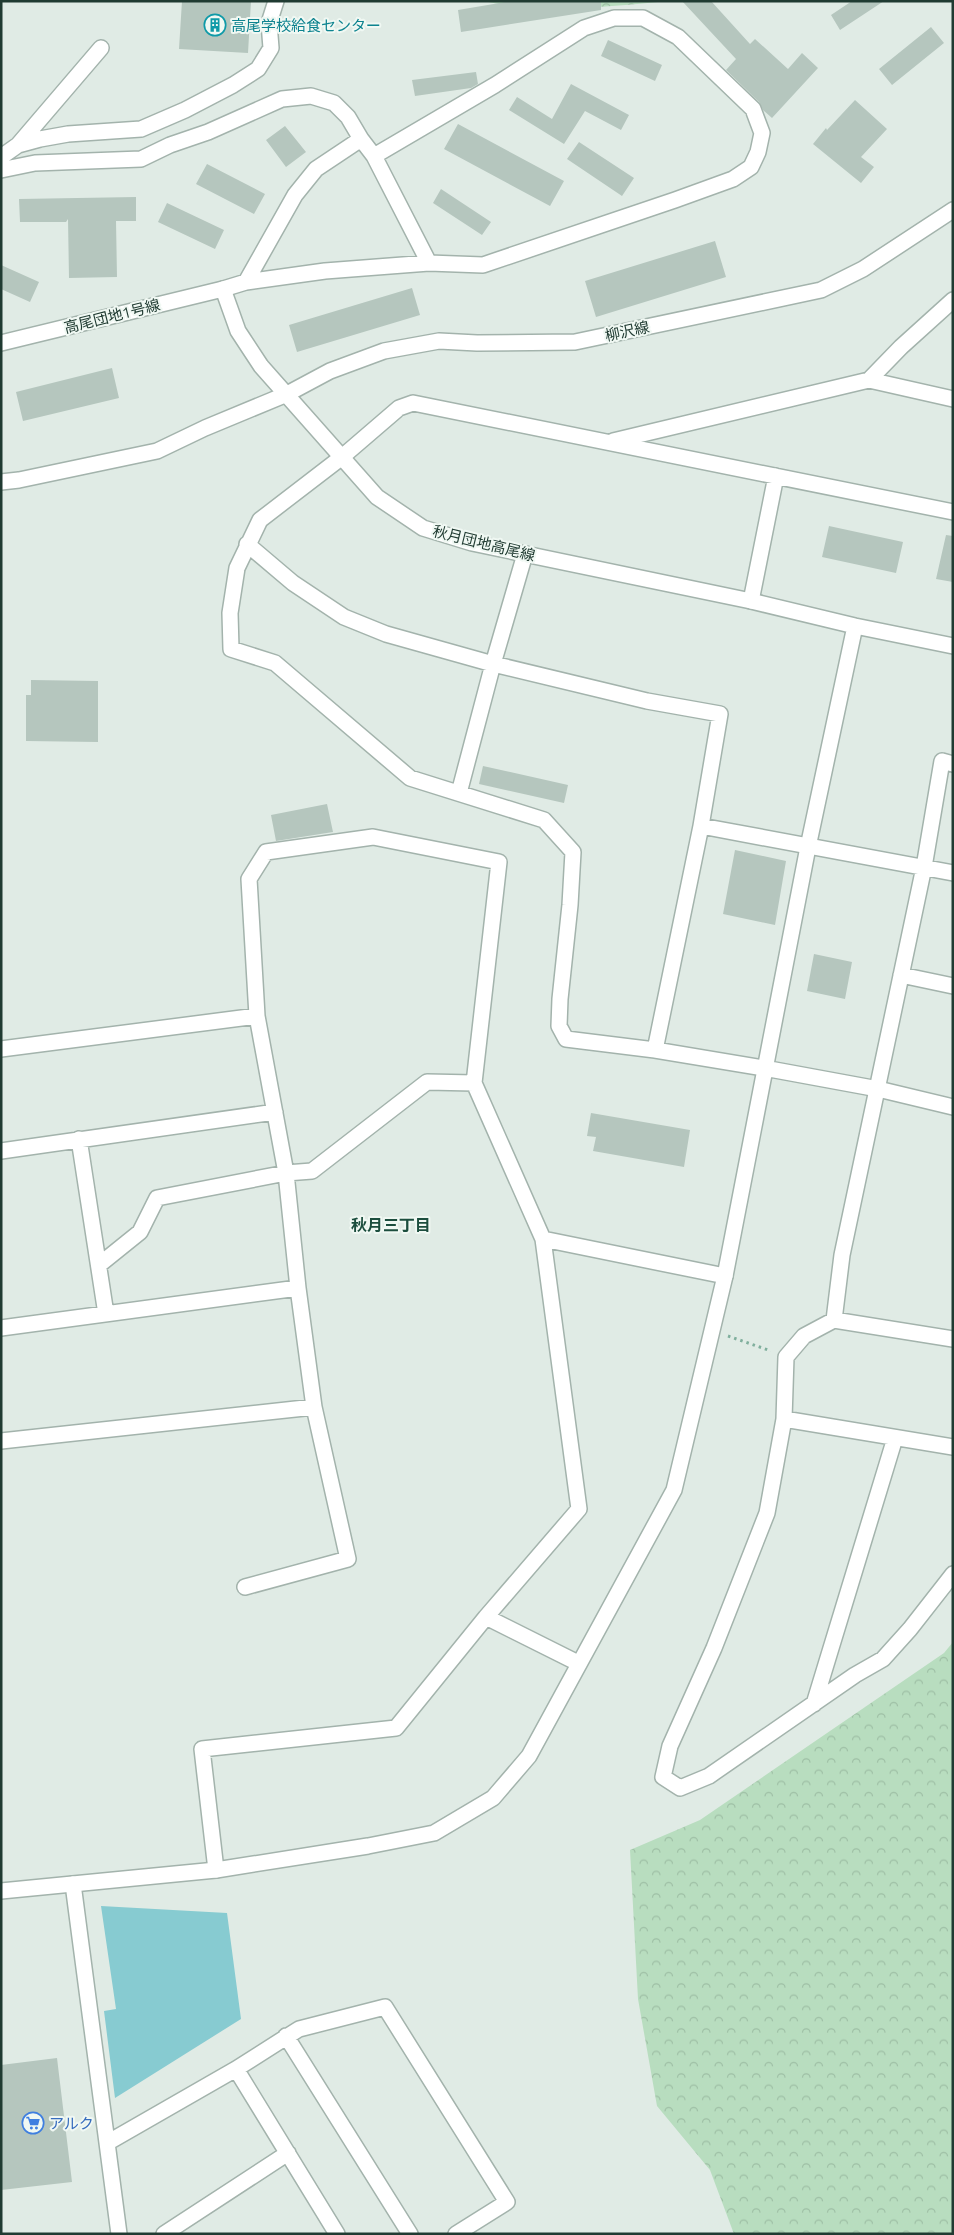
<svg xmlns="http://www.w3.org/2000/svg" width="954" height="2235" font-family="Ubuntu,'Noto Sans JP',sans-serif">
  <defs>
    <pattern id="forest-crowns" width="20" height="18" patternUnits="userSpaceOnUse" patternTransform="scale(1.25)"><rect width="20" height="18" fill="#b8ddbf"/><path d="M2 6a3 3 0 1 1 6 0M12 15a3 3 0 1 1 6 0" fill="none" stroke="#9ebfa5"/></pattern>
  </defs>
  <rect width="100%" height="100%" fill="#e0ebe5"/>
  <path fill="url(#forest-crowns)" d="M 483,1 L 668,1 C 611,7 538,13 483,1 Z
    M 953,1642 L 953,2234 L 734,2234 L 710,2170 L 657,2106 L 638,1999 L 630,1850 L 700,1820 L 944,1653 Z"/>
  <path fill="#87cbd1" d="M 101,1906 L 227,1913 L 241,2019 L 115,2098 L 104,2011 L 116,2009 Z"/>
  <path fill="#b5c6be" d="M 182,1 L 251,1 L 248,53 L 179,49 Z
    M 512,1 L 601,1 L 601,10 L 461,32 L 458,10 Z
    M 682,1 L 711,1 L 750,44 L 755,39 L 788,69 L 802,53 L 818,68 L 772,118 L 763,110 L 759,102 L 726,70 L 736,59 Z
    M 852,1 L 884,1 L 840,30 L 831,15 Z
    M 931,27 L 944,43 L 892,85 L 879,69 Z
    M 608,40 L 662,65 L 655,81 L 601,56 Z
    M 476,72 L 478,84 L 471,88 L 415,96 L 412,80 Z
    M 571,84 L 629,115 L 621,130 L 585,111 L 564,144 L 509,110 L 517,97 L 552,119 Z
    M 855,100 L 887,129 L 861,157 L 874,167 L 861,183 L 813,144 L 826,128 L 827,130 Z
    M 458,124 L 564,181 L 550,206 L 444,149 Z
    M 285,126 L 306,152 L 286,167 L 266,140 Z
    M 579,142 L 634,178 L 622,196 L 567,159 Z
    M 207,164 L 265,194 L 254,214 L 196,184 Z
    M 441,189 L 491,222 L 482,235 L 433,203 Z
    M 136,197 L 136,221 L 116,221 L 117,277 L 69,278 L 68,219 L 66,222 L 20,222 L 19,199 Z
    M 167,203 L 224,230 L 215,249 L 158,222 Z
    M 715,241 L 726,277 L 596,317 L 585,281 Z
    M 1,265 L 39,282 L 30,302 L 1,289 Z
    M 412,288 L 420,315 L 297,352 L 289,325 Z
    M 112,368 L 119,398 L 23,421 L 16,392 Z
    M 829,526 L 903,542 L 896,573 L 822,557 Z
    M 946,535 L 953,536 L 953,582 L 936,579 Z
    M 31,680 L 98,681 L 98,742 L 26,741 L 26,695 L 31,695 Z
    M 483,766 L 568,785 L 564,803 L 479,784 Z
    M 327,804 L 333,832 L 276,841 L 271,815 Z
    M 735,850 L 786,861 L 775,925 L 723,914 Z
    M 814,954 L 852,962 L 845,999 L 807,991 Z
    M 591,1113 L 690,1130 L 684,1167 L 593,1151 L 596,1137 L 587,1136 Z
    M 57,2058 L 72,2182 L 1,2190 L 1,2065 Z"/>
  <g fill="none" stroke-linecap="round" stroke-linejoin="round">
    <g stroke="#a3b3ac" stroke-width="18">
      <path id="minor" d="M 18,145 L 101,48
        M 1,157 L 18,145 L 40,139 L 68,134 L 141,129 L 185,110 L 233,85 L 258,69 L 271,48 L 269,23 L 276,1
        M 1,170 L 35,163 L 141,159 L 170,145 L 208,132 L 282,99 L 311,96 L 334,103 L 348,117 L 361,139 L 374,156 L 429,263
        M 246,282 L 295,195 L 316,169 L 361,139
        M 223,289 L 246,282 L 325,271 L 429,263 L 483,265 L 675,200 L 733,179 L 751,167 L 758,152 L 762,133 L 753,109 L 678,37 L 643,18 L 614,18 L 584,28 L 495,85 L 374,156
        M 869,380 L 953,399
        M 613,441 L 869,380 L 901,347 L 953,300
        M 1,482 L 19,480 L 157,451 L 205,428 L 287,394 L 330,371 L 384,351 L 439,341 L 477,343 L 575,342 L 821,290 L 863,269 L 953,210
        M 247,544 L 293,583 L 344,617 L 386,634 L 493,664 L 647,701 L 720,714 L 701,826 L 655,1050
        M 751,601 L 776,476
        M 459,793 L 493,664 L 525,554
        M 701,826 L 953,873
        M 901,975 L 953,986
        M 1,1049 L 257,1016
        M 764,1068 L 655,1050 L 566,1039 L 559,1026 L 560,999 L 570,905 L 573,852 L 544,820 L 410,778 L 275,663 L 231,649 L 230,613 L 237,568 L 260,520 L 342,457 L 399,408 L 413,403 L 953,512
        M 79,1139 L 106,1314
        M 1,1151 L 275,1112
        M 543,1239 L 725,1276
        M 99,1265 L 140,1232 L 157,1198 L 286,1173 L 312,1171 L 427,1082 L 474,1083
        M 834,1320 L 842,1255 L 924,867 L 942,761 L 953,764
        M 1,1328 L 298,1288
        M 953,1339 L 834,1320 L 804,1336 L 786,1357 L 784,1419 L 767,1513 L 714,1648 L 670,1746 L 663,1777 L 680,1788 L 709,1776 L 855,1675 L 883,1659 L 910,1629 L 953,1574
        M 784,1419 L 953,1447
        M 1,1441 L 314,1407
        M 486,1617 L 578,1663
        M 814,1704 L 895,1438
        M 216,1870 L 202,1749 L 396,1728 L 486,1617 L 579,1509 L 543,1239 L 474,1083 L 499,862 L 373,837 L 266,852 L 249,879 L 257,1016 L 286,1173 L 298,1288 L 314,1407 L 348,1559 L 245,1587
        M 73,1884 L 119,2234
        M 286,2036 L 410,2234
        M 236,2069 L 337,2234
        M 107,2143 L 236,2069 L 299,2029 L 385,2007 L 507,2202 L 456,2234
        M 164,2234 L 288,2153"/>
    </g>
    <g stroke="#a3b3ac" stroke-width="18">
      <path id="tertiary" d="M 1,343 L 223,289 L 238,331 L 261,366 L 377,497 L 423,528 L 472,543 L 751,601 L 855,626 L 953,646
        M 764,1068 L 878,1089 L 953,1107
        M 1,1891 L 216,1870 L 368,1846 L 434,1833 L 493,1798 L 529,1756 L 674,1490 L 725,1276 L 808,847 L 855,626"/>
    </g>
    <path stroke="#80af9d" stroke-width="3" stroke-dasharray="2.5 4" stroke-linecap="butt" d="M 728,1336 L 771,1351"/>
    <use href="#minor" stroke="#fff" stroke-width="15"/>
    <use href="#tertiary" stroke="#fff" stroke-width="15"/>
  </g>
  <defs>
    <g id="building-ring" transform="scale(1.125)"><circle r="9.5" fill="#f0f8f3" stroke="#0f9aa8" stroke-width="1.5"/><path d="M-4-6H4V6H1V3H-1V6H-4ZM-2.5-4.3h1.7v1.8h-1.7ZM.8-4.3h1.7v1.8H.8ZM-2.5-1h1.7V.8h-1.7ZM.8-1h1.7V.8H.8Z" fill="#0f9aa8"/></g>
    <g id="supermarket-ring" transform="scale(1.125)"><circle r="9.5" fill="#f0f8f3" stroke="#3f7fe0" stroke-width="1.5"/><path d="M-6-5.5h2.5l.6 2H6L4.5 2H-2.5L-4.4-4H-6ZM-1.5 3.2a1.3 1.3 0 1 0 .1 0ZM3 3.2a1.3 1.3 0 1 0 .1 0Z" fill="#3f7fe0"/></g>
  </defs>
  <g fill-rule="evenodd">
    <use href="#building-ring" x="215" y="25"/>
    <use href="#supermarket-ring" x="33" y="2123"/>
  </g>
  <g text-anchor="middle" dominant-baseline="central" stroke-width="4" stroke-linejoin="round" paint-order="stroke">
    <g font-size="15" fill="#0d838f" stroke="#f0f8f3" text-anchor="start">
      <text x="231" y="25">高尾学校給食センター</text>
    </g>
    <g font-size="15" fill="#203b32" stroke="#f0f8f3">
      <text transform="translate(112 316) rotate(-14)">高尾団地1号線</text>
      <text transform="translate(627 331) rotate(-12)">柳沢線</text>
      <text transform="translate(484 543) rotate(14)">秋月団地高尾線</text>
    </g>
    <g font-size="15" fill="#366cbe" stroke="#f0f8f3" text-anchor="start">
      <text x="49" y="2123">アルク</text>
    </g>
    <g font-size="16" font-weight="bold" fill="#1c4e3e" stroke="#f0f8f3">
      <text x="391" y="1225">秋月三丁目</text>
    </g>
  </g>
  <rect width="954" height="2235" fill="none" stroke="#203b32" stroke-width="5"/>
</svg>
